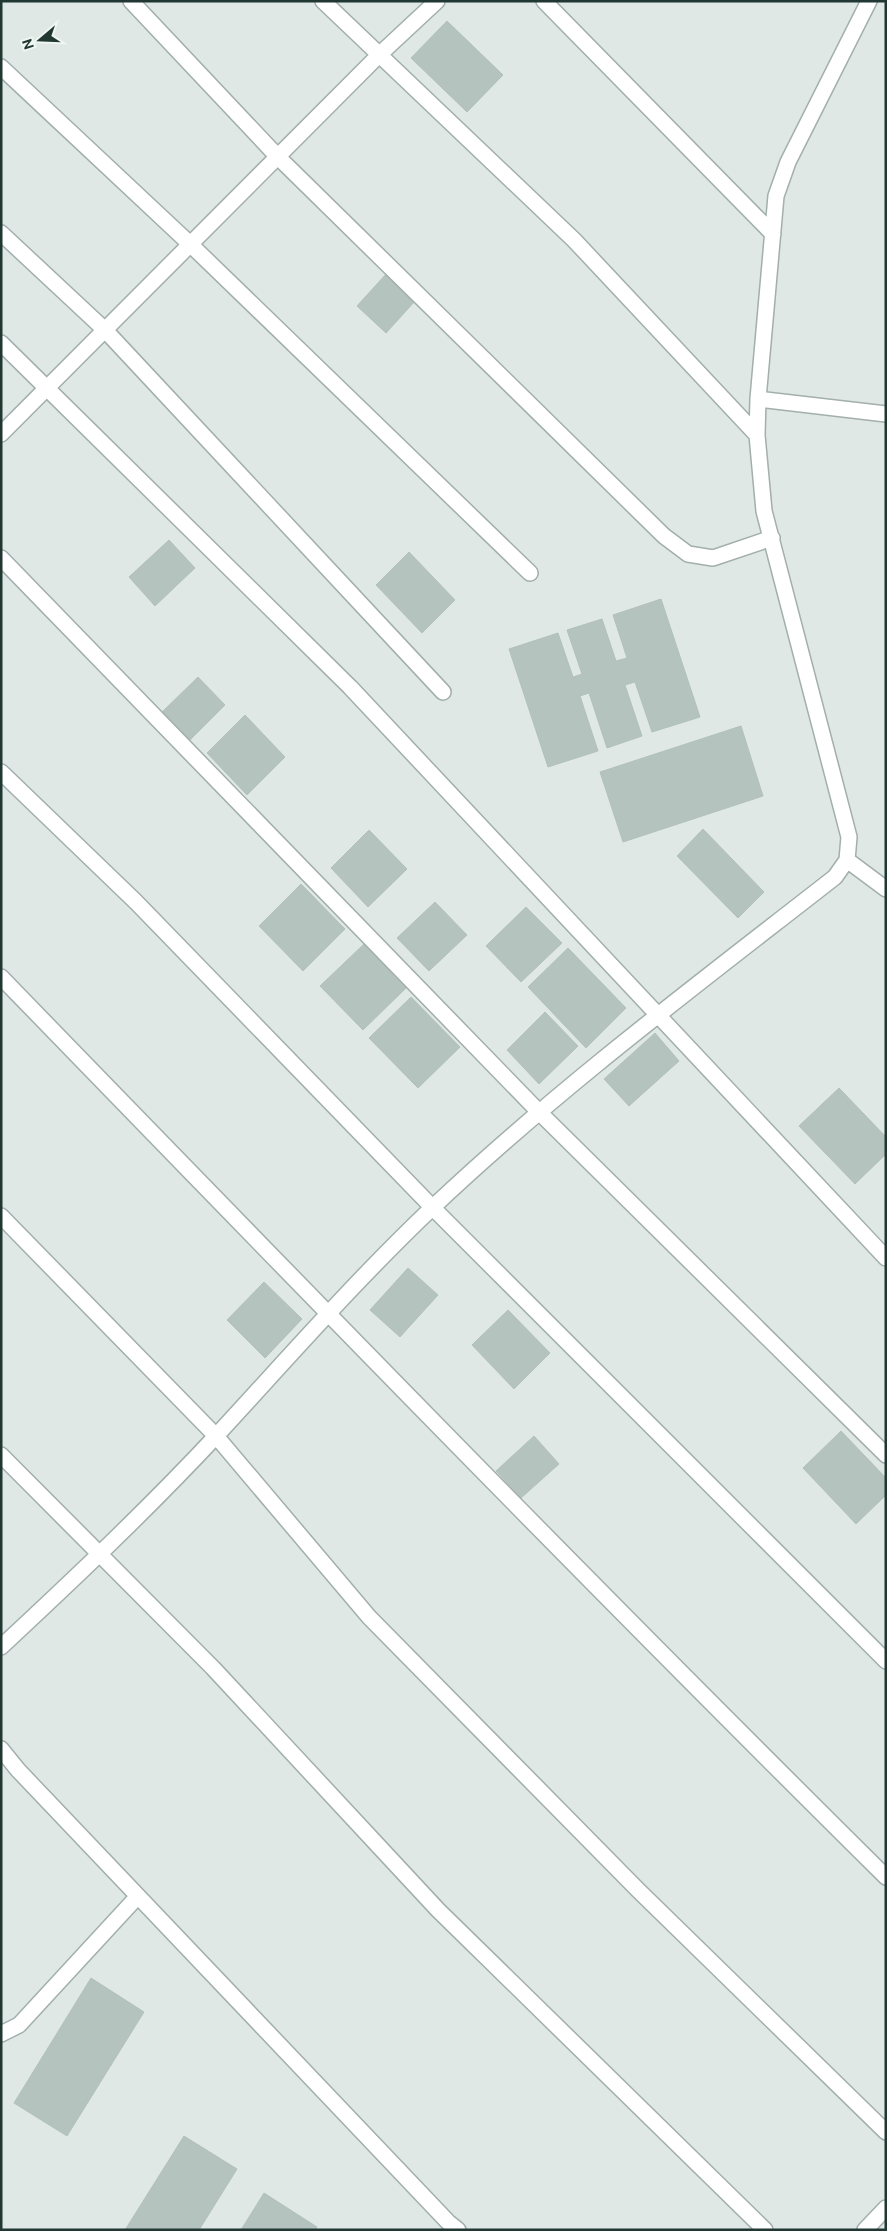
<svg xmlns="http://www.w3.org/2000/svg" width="887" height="2231" font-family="Ubuntu,sans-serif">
  <rect width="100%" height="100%" fill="#dfe8e5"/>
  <path fill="#b4c3be" stroke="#b2c1bc" d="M 447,21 L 503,75 L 467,112 L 411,58 Z
    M 387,273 L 416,300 L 386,333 L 357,306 Z
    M 169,540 L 195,568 L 155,606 L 129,577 Z
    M 409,552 L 455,600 L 422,633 L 376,585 Z
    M 661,599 L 700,717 L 652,732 L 635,682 L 625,685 L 642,736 L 607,748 L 589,693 L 580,696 L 598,751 L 548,767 L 509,649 L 558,633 L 573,677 L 582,674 L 567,630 L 602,619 L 616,661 L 627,658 L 613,615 Z
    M 198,677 L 225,705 L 187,743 L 159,715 Z
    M 245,715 L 285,757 L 247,795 L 207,753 Z
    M 741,726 L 763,796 L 623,842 L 600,772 Z
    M 703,829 L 764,892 L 738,918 L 677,856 Z
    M 369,830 L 407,869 L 368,907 L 331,868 Z
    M 301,884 L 345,929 L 303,971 L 259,926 Z
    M 435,902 L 467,935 L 429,971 L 397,938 Z
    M 526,907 L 562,943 L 521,982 L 486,946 Z
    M 364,944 L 406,988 L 363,1030 L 320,986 Z
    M 568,948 L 626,1008 L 586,1048 L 528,987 Z
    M 411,997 L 460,1047 L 418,1088 L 369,1038 Z
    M 545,1012 L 578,1046 L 539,1084 L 507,1050 Z
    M 655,1033 L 679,1061 L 629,1106 L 604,1079 Z
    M 839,1088 L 886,1137 L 886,1154 L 855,1184 L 799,1126 Z
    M 408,1268 L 438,1295 L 400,1337 L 370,1310 Z
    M 264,1282 L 302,1319 L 265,1358 L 227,1320 Z
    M 508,1310 L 550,1353 L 514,1389 L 472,1345 Z
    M 841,1431 L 886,1478 L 886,1495 L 856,1524 L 803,1468 Z
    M 534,1436 L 559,1464 L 521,1498 L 496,1471 Z
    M 91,1978 L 144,2012 L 67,2136 L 14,2103 Z
    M 184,2136 L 237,2169 L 199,2230 L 125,2230 Z
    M 264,2193 L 317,2227 L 315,2230 L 241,2230 Z"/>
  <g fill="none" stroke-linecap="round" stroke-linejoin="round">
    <g stroke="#a2afac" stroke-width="18">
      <path id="minor" d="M 131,1 L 278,157 L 664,536 L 688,554 L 713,558 L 772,538
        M 323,1 L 574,240 L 757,435
        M 544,1 L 773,234
        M 1,67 L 190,244 L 530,573
        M 1,233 L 105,330 L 443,692
        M 1,343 L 350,687 L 886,1258
        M 758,399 L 886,414
        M 1,434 L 379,55 L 437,1
        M 1,558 L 539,1112 L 886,1455
        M 1,772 L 136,902 L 433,1208 L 886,1661
        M 847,860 L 886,889
        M 1,977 C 294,1279 587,1581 886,1877
        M 1,1216 L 216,1436 L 369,1617 L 638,1890 L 886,2132
        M 1,1455 L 213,1668 L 438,1910 L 765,2230
        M 1,1647 C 75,1578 148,1509 217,1435 C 288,1358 357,1279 433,1207 C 559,1088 698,984 835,877 L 847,860 L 849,837 L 764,511 L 757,435 L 758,399 L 776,196 L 788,162 L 869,1
        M 1,1749 L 18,1770 L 448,2222 L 458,2230
        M 1,2034 L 19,2025 L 138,1896
        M 865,2230 L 886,2208"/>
    </g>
    <use href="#minor" stroke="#fff" stroke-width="15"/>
  </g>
  <rect width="887" height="2231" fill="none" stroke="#213732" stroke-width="5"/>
  <g transform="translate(40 40) rotate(251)" stroke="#eef6f2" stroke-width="4" paint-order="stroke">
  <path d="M0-4L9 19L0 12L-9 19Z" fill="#213732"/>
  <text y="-8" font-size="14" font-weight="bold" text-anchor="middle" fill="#213732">N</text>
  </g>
</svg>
